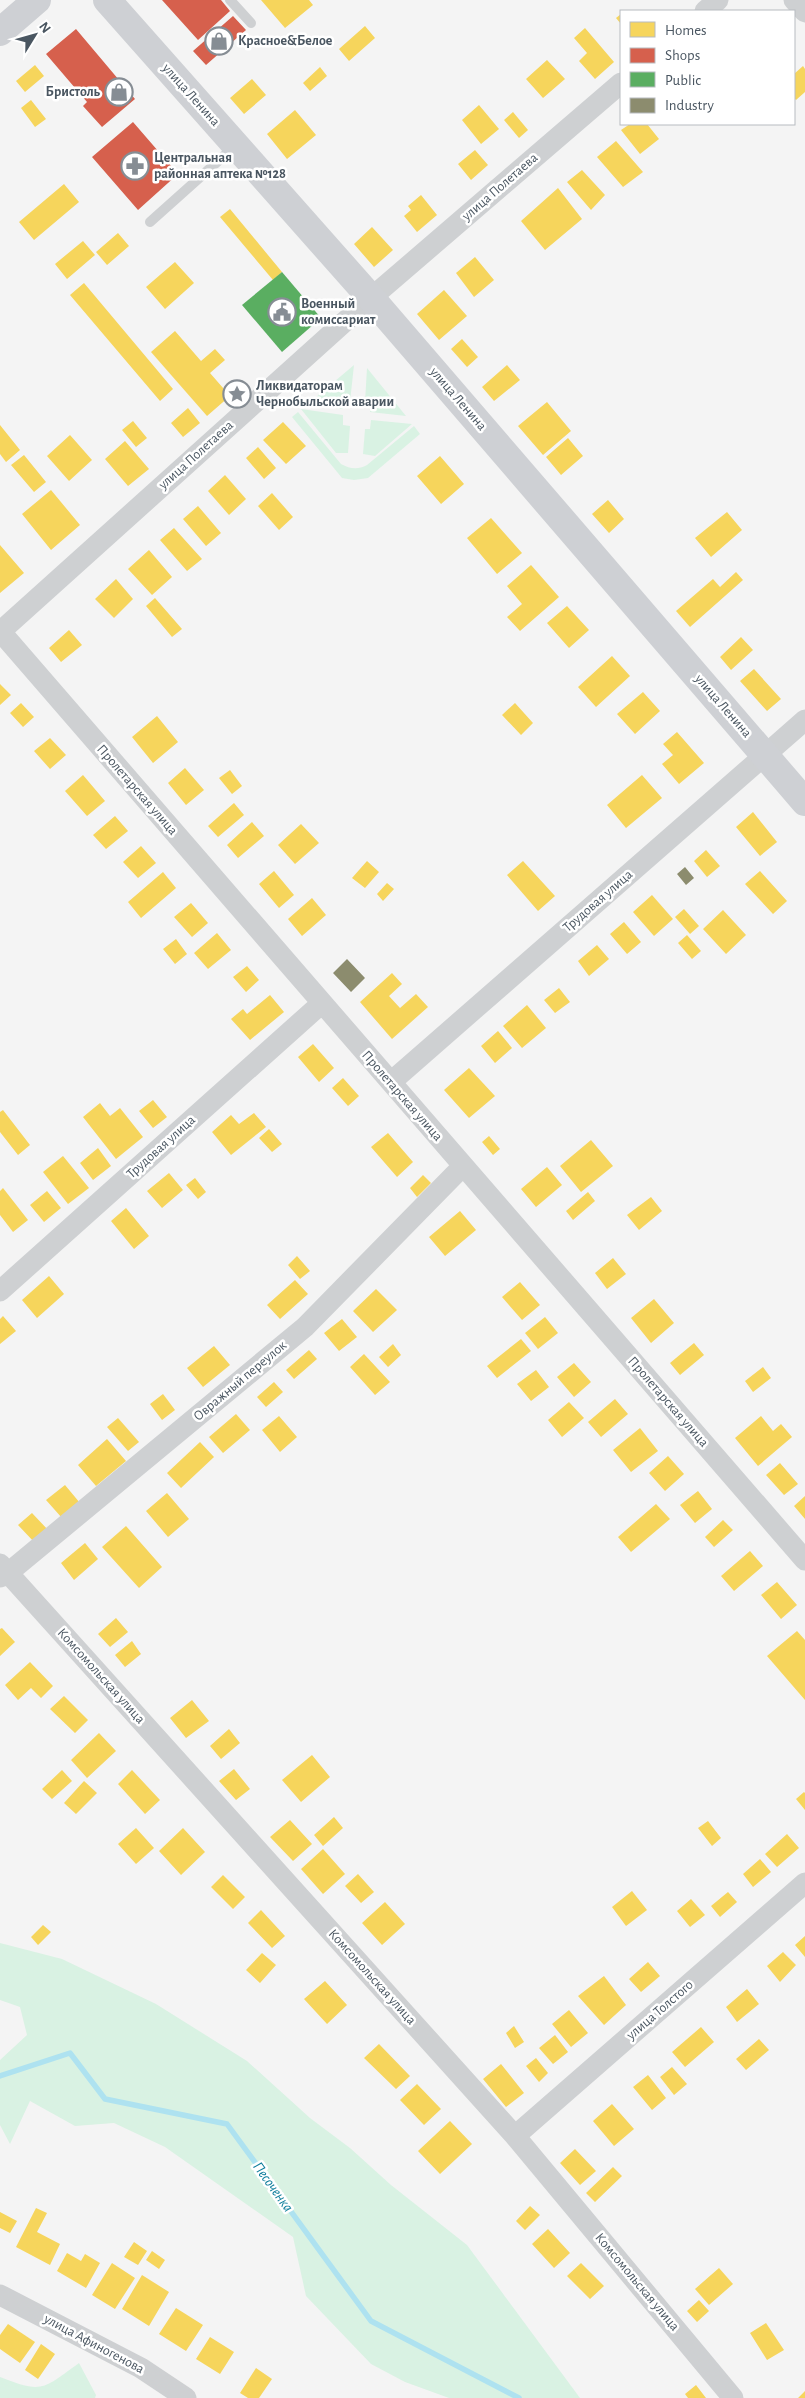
<svg xmlns="http://www.w3.org/2000/svg" width="805" height="2398" font-family="'Alegreya Sans',sans-serif">
  <rect width="100%" height="100%" fill="#f4f4f4"/>
  <path fill="#d9f2e3" d="M 354,365 L 350,402 L 343,401 L 343,409 L 309,403 Z
    M 367,368 L 406,416 L 370,412 L 370,402 L 365,402 Z
    M 301,409 L 343,415 L 343,425 L 350,426 L 348,453 L 336,453 Z
    M 298,412 L 341,464 C 350,469 358,470 367,465 L 414,426 L 420,434 L 368,478 L 354,480 L 342,478 L 292,417 Z
    M 371,420 L 412,424 L 375,456 L 363,454 L 365,429 L 370,429 Z
    M 0,1943 L 62,1959 L 156,2004 L 247,2061 L 310,2118 L 350,2148 L 391,2185 L 467,2245 L 580,2398 L 449,2398 L 405,2382 L 371,2364 L 306,2296 L 293,2237 L 165,2147 L 114,2123 L 75,2126 L 30,2101 L 10,2144 L 0,2125 L 0,2060 L 27,2035 L 20,2007 L 0,2000 Z
    M 79,2363 L 96,2395 L 95,2398 L 0,2398 L 0,2377 C 43,2394 43,2389 79,2363 Z"/>
  <path fill="#f6d55c" d="M 261,0 L 309,0 L 313,5 L 285,28 Z
    M 621,14 L 621,24 L 616,18 Z
    M 365,26 L 375,38 L 349,61 L 339,49 Z
    M 585,28 L 614,62 L 595,79 L 579,61 L 587,53 L 574,38 Z
    M 547,60 L 565,79 L 543,98 L 526,79 Z
    M 35,65 L 44,76 L 25,92 L 16,81 Z
    M 803,66 L 805,69 L 805,92 L 796,100 L 794,98 L 794,74 Z
    M 320,67 L 327,76 L 310,91 L 303,83 Z
    M 252,79 L 266,95 L 244,114 L 230,98 Z
    M 31,100 L 46,119 L 35,127 L 21,108 Z
    M 479,105 L 499,129 L 481,144 L 462,120 Z
    M 295,110 L 316,135 L 287,159 L 267,134 Z
    M 513,112 L 528,130 L 519,138 L 504,120 Z
    M 630,124 L 647,124 L 659,139 L 640,154 L 621,130 Z
    M 616,141 L 643,172 L 623,187 L 597,157 Z
    M 475,150 L 488,165 L 471,180 L 458,164 Z
    M 582,170 L 605,195 L 591,210 L 567,182 Z
    M 64,184 L 79,202 L 34,240 L 19,222 Z
    M 558,188 L 582,219 L 545,250 L 521,221 Z
    M 421,195 L 437,215 L 417,232 L 404,216 L 411,210 L 408,206 Z
    M 230,209 L 282,272 L 273,280 L 220,217 Z
    M 372,227 L 393,250 L 374,267 L 354,244 Z
    M 118,233 L 129,246 L 107,265 L 96,252 Z
    M 83,241 L 95,255 L 67,279 L 55,264 Z
    M 475,257 L 494,280 L 474,297 L 456,273 Z
    M 175,262 L 194,283 L 165,309 L 146,287 Z
    M 84,283 L 173,389 L 160,401 L 70,295 Z
    M 444,290 L 467,316 L 439,340 L 417,314 Z
    M 175,331 L 201,361 L 215,349 L 225,360 L 210,373 L 230,396 L 207,416 L 151,352 Z
    M 462,339 L 478,357 L 467,367 L 451,349 Z
    M 507,365 L 520,380 L 494,401 L 482,387 Z
    M 547,402 L 571,431 L 543,455 L 518,426 Z
    M 188,408 L 200,423 L 183,437 L 171,423 Z
    M 133,421 L 147,438 L 136,447 L 122,430 Z
    M 283,422 L 306,446 L 286,464 L 263,440 Z
    M 0,425 L 20,450 L 6,462 L 0,454 Z
    M 70,435 L 92,460 L 69,481 L 47,456 Z
    M 568,438 L 583,456 L 561,475 L 546,457 Z
    M 125,441 L 149,469 L 128,486 L 105,459 Z
    M 258,447 L 276,468 L 264,479 L 246,458 Z
    M 24,455 L 46,482 L 34,492 L 11,465 Z
    M 440,456 L 464,484 L 441,504 L 417,476 Z
    M 225,475 L 246,499 L 229,515 L 208,491 Z
    M 51,490 L 80,525 L 51,550 L 22,514 Z
    M 272,493 L 293,517 L 279,530 L 258,506 Z
    M 608,500 L 624,519 L 609,533 L 592,514 Z
    M 198,506 L 221,533 L 206,546 L 183,519 Z
    M 727,512 L 742,530 L 711,557 L 695,538 Z
    M 491,518 L 522,553 L 497,574 L 467,538 Z
    M 174,528 L 202,559 L 187,571 L 160,540 Z
    M 0,545 L 24,573 L 0,593 Z
    M 149,550 L 172,577 L 152,595 L 128,569 Z
    M 531,565 L 559,597 L 520,631 L 507,617 L 522,604 L 507,586 Z
    M 736,572 L 743,580 L 690,627 L 676,611 L 713,579 L 720,587 Z
    M 116,579 L 133,599 L 114,618 L 95,599 Z
    M 155,598 L 182,629 L 172,637 L 146,606 Z
    M 567,606 L 589,630 L 569,648 L 547,623 Z
    M 69,630 L 82,645 L 61,662 L 49,648 Z
    M 741,637 L 753,650 L 731,670 L 720,657 Z
    M 612,656 L 630,676 L 596,707 L 578,687 Z
    M 754,669 L 781,699 L 767,711 L 740,681 Z
    M 0,684 L 11,695 L 0,705 Z
    M 643,692 L 660,711 L 635,734 L 617,714 Z
    M 21,703 L 34,717 L 23,727 L 10,713 Z
    M 515,703 L 533,723 L 521,735 L 502,715 Z
    M 157,716 L 178,742 L 153,763 L 132,737 Z
    M 677,732 L 704,763 L 679,784 L 662,764 L 673,755 L 663,744 Z
    M 50,738 L 66,755 L 50,769 L 34,751 Z
    M 185,768 L 204,790 L 186,805 L 168,783 Z
    M 230,770 L 242,786 L 232,794 L 219,778 Z
    M 83,775 L 105,801 L 87,816 L 65,791 Z
    M 642,775 L 662,798 L 626,828 L 607,805 Z
    M 234,803 L 244,815 L 218,837 L 208,826 Z
    M 753,812 L 777,842 L 760,856 L 736,827 Z
    M 115,816 L 128,831 L 106,849 L 93,835 Z
    M 252,822 L 264,836 L 238,858 L 227,845 Z
    M 301,824 L 319,843 L 295,864 L 278,845 Z
    M 141,846 L 156,863 L 138,878 L 123,862 Z
    M 706,850 L 720,866 L 707,877 L 694,861 Z
    M 367,861 L 379,872 L 365,888 L 352,878 Z
    M 523,861 L 555,896 L 538,911 L 507,875 Z
    M 274,871 L 294,895 L 279,908 L 259,884 Z
    M 760,871 L 787,901 L 773,914 L 745,884 Z
    M 163,872 L 176,888 L 141,918 L 128,902 Z
    M 387,883 L 394,889 L 383,901 L 377,894 Z
    M 652,895 L 673,919 L 654,936 L 633,912 Z
    M 312,898 L 326,915 L 302,936 L 288,919 Z
    M 191,903 L 208,923 L 192,937 L 174,917 Z
    M 684,909 L 699,926 L 690,934 L 675,917 Z
    M 723,910 L 746,935 L 726,954 L 703,929 Z
    M 624,922 L 641,942 L 627,954 L 610,934 Z
    M 217,933 L 231,950 L 208,969 L 194,953 Z
    M 687,935 L 701,951 L 692,959 L 678,943 Z
    M 176,939 L 187,954 L 175,964 L 163,949 Z
    M 597,945 L 609,959 L 589,976 L 578,961 Z
    M 247,966 L 259,980 L 246,992 L 233,977 Z
    M 392,973 L 402,984 L 389,996 L 400,1008 L 416,994 L 428,1007 L 392,1039 L 360,1002 Z
    M 559,988 L 570,1002 L 555,1013 L 544,1000 Z
    M 270,995 L 284,1012 L 250,1040 L 231,1019 L 243,1009 L 247,1014 Z
    M 527,1005 L 546,1028 L 522,1048 L 503,1026 Z
    M 498,1031 L 512,1048 L 495,1063 L 481,1046 Z
    M 313,1044 L 334,1068 L 319,1082 L 298,1057 Z
    M 469,1068 L 495,1096 L 469,1118 L 444,1090 Z
    M 343,1078 L 359,1096 L 348,1106 L 332,1088 Z
    M 153,1100 L 167,1117 L 153,1128 L 139,1111 Z
    M 100,1103 L 110,1116 L 120,1108 L 143,1137 L 116,1159 L 83,1117 Z
    M 3,1110 L 30,1145 L 18,1155 L 0,1132 L 0,1112 Z
    M 254,1113 L 266,1127 L 231,1155 L 212,1132 L 231,1115 L 239,1124 Z
    M 269,1129 L 282,1144 L 272,1152 L 259,1138 Z
    M 388,1133 L 413,1162 L 397,1177 L 371,1147 Z
    M 489,1136 L 500,1149 L 493,1155 L 482,1142 Z
    M 591,1140 L 613,1166 L 581,1192 L 560,1166 Z
    M 98,1148 L 111,1166 L 93,1180 L 80,1163 Z
    M 63,1156 L 89,1188 L 68,1204 L 43,1172 Z
    M 547,1167 L 562,1185 L 536,1207 L 521,1189 Z
    M 169,1173 L 183,1190 L 162,1208 L 147,1191 Z
    M 423,1175 L 431,1183 L 417,1197 L 410,1188 Z
    M 195,1178 L 206,1192 L 198,1199 L 186,1185 Z
    M 3,1188 L 28,1220 L 13,1232 L 0,1215 L 0,1191 Z
    M 47,1191 L 61,1208 L 44,1222 L 30,1205 Z
    M 588,1192 L 595,1201 L 573,1220 L 566,1211 Z
    M 651,1197 L 662,1211 L 639,1230 L 627,1215 Z
    M 126,1208 L 149,1236 L 134,1249 L 111,1221 Z
    M 460,1211 L 476,1230 L 445,1256 L 429,1237 Z
    M 297,1256 L 310,1271 L 300,1279 L 288,1265 Z
    M 613,1258 L 626,1274 L 607,1289 L 595,1273 Z
    M 49,1276 L 64,1294 L 37,1318 L 22,1300 Z
    M 295,1280 L 308,1294 L 280,1319 L 267,1305 Z
    M 520,1282 L 540,1305 L 522,1320 L 502,1297 Z
    M 376,1289 L 397,1310 L 373,1332 L 353,1311 Z
    M 654,1299 L 674,1323 L 651,1343 L 631,1318 Z
    M 3,1316 L 16,1331 L 0,1344 L 0,1319 Z
    M 545,1317 L 558,1333 L 538,1349 L 525,1333 Z
    M 342,1319 L 357,1337 L 339,1351 L 324,1333 Z
    M 521,1339 L 531,1351 L 497,1378 L 487,1366 Z
    M 694,1343 L 704,1355 L 680,1375 L 670,1363 Z
    M 393,1344 L 401,1355 L 388,1367 L 379,1357 Z
    M 214,1346 L 230,1365 L 203,1387 L 187,1368 Z
    M 309,1350 L 317,1359 L 294,1379 L 286,1370 Z
    M 364,1354 L 390,1382 L 375,1395 L 350,1367 Z
    M 574,1363 L 591,1382 L 574,1397 L 557,1377 Z
    M 763,1367 L 771,1378 L 753,1392 L 745,1381 Z
    M 536,1370 L 549,1387 L 531,1401 L 517,1384 Z
    M 274,1382 L 283,1392 L 266,1407 L 257,1397 Z
    M 163,1394 L 175,1410 L 162,1420 L 150,1404 Z
    M 615,1399 L 628,1414 L 601,1437 L 588,1422 Z
    M 569,1402 L 584,1418 L 562,1437 L 548,1420 Z
    M 236,1414 L 250,1430 L 223,1453 L 209,1437 Z
    M 279,1416 L 297,1437 L 280,1452 L 262,1430 Z
    M 761,1416 L 773,1431 L 781,1424 L 792,1437 L 758,1466 L 735,1438 Z
    M 118,1418 L 139,1442 L 128,1451 L 107,1427 Z
    M 640,1428 L 658,1451 L 631,1472 L 613,1450 Z
    M 107,1439 L 126,1461 L 96,1486 L 78,1465 Z
    M 200,1442 L 214,1457 L 181,1488 L 167,1473 Z
    M 668,1456 L 684,1474 L 665,1491 L 649,1473 Z
    M 780,1463 L 798,1484 L 784,1495 L 766,1475 Z
    M 65,1485 L 80,1503 L 62,1518 L 46,1500 Z
    M 698,1491 L 712,1509 L 695,1523 L 680,1505 Z
    M 167,1493 L 189,1519 L 168,1537 L 146,1511 Z
    M 805,1496 L 805,1519 L 794,1506 Z
    M 656,1504 L 670,1519 L 631,1552 L 618,1537 Z
    M 32,1513 L 49,1531 L 35,1543 L 18,1525 Z
    M 723,1520 L 733,1530 L 714,1547 L 705,1537 Z
    M 126,1526 L 162,1567 L 139,1588 L 102,1547 Z
    M 85,1543 L 98,1559 L 74,1580 L 61,1563 Z
    M 750,1551 L 763,1566 L 734,1591 L 721,1576 Z
    M 777,1582 L 797,1605 L 781,1619 L 761,1595 Z
    M 116,1618 L 128,1632 L 110,1647 L 98,1634 Z
    M 2,1628 L 15,1642 L 0,1656 L 0,1629 Z
    M 797,1631 L 805,1640 L 805,1700 L 767,1656 Z
    M 132,1641 L 141,1654 L 125,1667 L 115,1655 Z
    M 30,1662 L 53,1686 L 41,1698 L 31,1688 L 18,1700 L 5,1685 Z
    M 64,1696 L 88,1720 L 75,1733 L 50,1709 Z
    M 192,1700 L 209,1721 L 186,1738 L 170,1718 Z
    M 229,1729 L 240,1743 L 221,1759 L 210,1746 Z
    M 99,1733 L 116,1751 L 87,1778 L 71,1760 Z
    M 312,1755 L 330,1777 L 301,1802 L 282,1780 Z
    M 234,1769 L 250,1789 L 236,1800 L 219,1781 Z
    M 62,1770 L 72,1781 L 52,1799 L 42,1789 Z
    M 132,1770 L 160,1800 L 145,1814 L 118,1784 Z
    M 84,1781 L 97,1793 L 76,1814 L 64,1803 Z
    M 804,1792 L 805,1793 L 805,1810 L 796,1799 Z
    M 334,1817 L 343,1828 L 323,1846 L 314,1835 Z
    M 290,1820 L 312,1844 L 293,1861 L 270,1837 Z
    M 708,1821 L 721,1838 L 712,1846 L 698,1828 Z
    M 136,1828 L 154,1848 L 136,1864 L 118,1844 Z
    M 183,1828 L 205,1852 L 181,1875 L 159,1851 Z
    M 787,1834 L 799,1848 L 777,1867 L 765,1854 Z
    M 323,1849 L 345,1874 L 323,1894 L 301,1869 Z
    M 760,1859 L 771,1872 L 753,1887 L 743,1874 Z
    M 358,1874 L 374,1892 L 361,1903 L 345,1886 Z
    M 223,1875 L 245,1897 L 233,1909 L 211,1887 Z
    M 632,1891 L 647,1910 L 626,1926 L 612,1907 Z
    M 728,1892 L 737,1902 L 720,1917 L 711,1906 Z
    M 691,1899 L 705,1915 L 690,1927 L 677,1911 Z
    M 385,1902 L 405,1924 L 382,1945 L 362,1923 Z
    M 261,1910 L 285,1936 L 272,1948 L 248,1923 Z
    M 43,1925 L 51,1932 L 38,1945 L 31,1937 Z
    M 805,1936 L 805,1957 L 795,1945 Z
    M 783,1952 L 796,1965 L 780,1982 L 767,1966 Z
    M 262,1953 L 276,1965 L 260,1983 L 246,1970 Z
    M 648,1962 L 660,1976 L 641,1992 L 629,1979 Z
    M 604,1976 L 626,2005 L 604,2025 L 578,1996 Z
    M 325,1981 L 347,2005 L 327,2024 L 304,1999 Z
    M 747,1989 L 759,2004 L 737,2022 L 726,2007 Z
    M 569,2010 L 588,2033 L 571,2047 L 552,2024 Z
    M 514,2026 L 524,2042 L 515,2048 L 506,2033 Z
    M 701,2027 L 714,2042 L 685,2067 L 672,2052 Z
    M 555,2035 L 568,2052 L 553,2064 L 539,2048 Z
    M 759,2039 L 769,2050 L 746,2070 L 736,2059 Z
    M 379,2044 L 410,2076 L 396,2089 L 364,2058 Z
    M 536,2058 L 548,2073 L 539,2082 L 526,2066 Z
    M 501,2064 L 524,2093 L 506,2107 L 483,2079 Z
    M 672,2067 L 687,2084 L 674,2095 L 660,2077 Z
    M 648,2075 L 666,2098 L 652,2110 L 633,2087 Z
    M 417,2084 L 441,2109 L 424,2125 L 400,2100 Z
    M 612,2104 L 634,2129 L 614,2146 L 593,2121 Z
    M 450,2121 L 472,2144 L 440,2174 L 418,2151 Z
    M 575,2149 L 596,2171 L 580,2185 L 560,2163 Z
    M 613,2167 L 622,2176 L 595,2202 L 586,2193 Z
    M 530,2206 L 540,2215 L 525,2230 L 516,2221 Z
    M 36,2208 L 47,2213 L 37,2232 L 60,2244 L 50,2265 L 16,2247 Z
    M 0,2212 L 17,2221 L 10,2233 L 0,2228 Z
    M 548,2229 L 570,2253 L 554,2268 L 532,2244 Z
    M 134,2242 L 147,2251 L 138,2265 L 124,2257 Z
    M 152,2251 L 165,2260 L 159,2269 L 146,2260 Z
    M 67,2253 L 81,2261 L 85,2254 L 100,2263 L 86,2288 L 57,2271 Z
    M 112,2263 L 135,2278 L 115,2309 L 92,2295 Z
    M 581,2263 L 604,2286 L 590,2299 L 567,2276 Z
    M 719,2268 L 733,2284 L 709,2305 L 695,2289 Z
    M 142,2275 L 169,2292 L 149,2326 L 122,2309 Z
    M 699,2300 L 709,2311 L 697,2322 L 687,2311 Z
    M 176,2308 L 203,2325 L 186,2351 L 159,2334 Z
    M 766,2323 L 784,2350 L 767,2360 L 750,2333 Z
    M 8,2324 L 35,2342 L 20,2363 L 0,2349 L 0,2335 Z
    M 210,2337 L 234,2352 L 220,2374 L 196,2359 Z
    M 41,2344 L 55,2354 L 38,2379 L 25,2370 Z
    M 256,2368 L 272,2379 L 259,2398 L 248,2398 L 240,2393 Z
    M 696,2385 L 706,2398 L 688,2398 L 685,2394 Z
    M 805,2391 L 805,2398 L 798,2398 Z"/>
  <path fill="#d6604d" d="M 162,0 L 221,0 L 230,11 L 198,40 Z
    M 233,16 L 246,30 L 206,65 L 193,51 Z
    M 76,29 L 135,99 L 102,127 L 83,106 L 87,102 L 46,54 Z
    M 133,122 L 178,174 L 138,210 L 92,157 Z"/>
  <path fill="#5aae61" d="M 282,272 L 321,318 L 282,352 L 242,305 Z"/>
  <path fill="#8c8c6e" d="M 685,867 L 694,878 L 686,885 L 677,874 Z
    M 347,959 L 365,978 L 351,992 L 333,973 Z"/>
  <g fill="none" stroke-linecap="round" stroke-linejoin="round">
    <path stroke="#aee2f0" stroke-width="5.5" d="M 0,2076 L 70,2053 L 105,2099 L 227,2124 L 371,2321 L 519,2398"/>
    <path stroke="#ced0d2" stroke-width="10" d="M 230,0 L 251,23
      M 150,222 L 235,146"/>
    <path stroke="#ced0d2" stroke-width="21" d="M 794,0 L 805,12
      M 705,11 L 718,0
      M 0,631 L 805,1560
      M 0,632 L 371,298 L 621,83
      M 391,1082 L 805,720
      M 0,1291 L 322,1003
      M 0,1564 L 515,2136 L 733,2398
      M 0,1577 L 8,1573 L 305,1327 L 463,1166
      M 515,2136 L 805,1883
      M 0,2295 L 141,2368 L 186,2398"/>
    <path stroke="#ced0d4" stroke-width="28" d="M 107,0 L 371,298 L 805,802
      M 0,32 L 37,0"/>
  </g>
  <defs>
    <g id="shop-ring" transform="scale(1.4375)"><circle r="9.5" fill="#fff" stroke="#868d94" stroke-width="1.5"/><path d="M-5-2.5h2.3a2.7 3.5 0 0 1 5.4 0H5L5.5 6h-11ZM-1.5-2.5h3a1.5 2.3 0 0 0-3 0Z" fill="#868d94"/></g>
    <g id="pharmacy-ring" transform="scale(1.4375)"><circle r="9.5" fill="#fff" stroke="#868d94" stroke-width="1.5"/><path d="M-2-6h4v4h4v4h-4v4h-4v-4h-4v-4h4Z" fill="#868d94"/></g>
    <g id="civic-ring" transform="scale(1.4375)"><circle r="9.5" fill="#fff" stroke="#868d94" stroke-width="1.5"/><path d="M-.6-6.5H3V-4.5H.6V-3L4-1V1h2V6H-6V1h2V-1L-.6-3ZM-1.2 2.5V6h2.4V2.5Z" fill="#868d94"/></g>
    <g id="sight-ring" transform="scale(1.4375)"><circle r="9.5" fill="#fff" stroke="#868d94" stroke-width="1.5"/><path d="M0-6L1.8-2.2L6-1.7L2.9 1.2L3.7 5.4L0 3.3L-3.7 5.4L-2.9 1.2L-6-1.7L-1.8-2.2Z" fill="#868d94"/></g>
  </defs>
  <g fill-rule="evenodd">
    <use href="#shop-ring" x="219" y="41"/>
    <use href="#shop-ring" x="119" y="92"/>
    <use href="#pharmacy-ring" x="135" y="166"/>
    <use href="#civic-ring" x="282" y="312"/>
    <use href="#sight-ring" x="237" y="394"/>
  </g>
  <g text-anchor="middle" dominant-baseline="central" stroke-width="5" stroke-linejoin="round" paint-order="stroke">
    <g font-size="14" font-weight="bold" fill="#4a5661" stroke="#fff" text-anchor="start">
      <text x="238" y="41">Красное&amp;Белое</text>
      <text x="100" y="92" text-anchor="end">Бристоль</text>
      <text x="154" y="158">Центральная<tspan x="154" dy="16">районная аптека №128</tspan></text>
      <text x="301" y="304">Военный<tspan x="301" dy="16">комиссариат</tspan></text>
      <text x="256" y="386">Ликвидаторам<tspan x="256" dy="16">Чернобыльской аварии</tspan></text>
    </g>
    <g font-size="14" fill="#4a5661" stroke="#fff">
      <text transform="translate(191 95) rotate(48)">улица Ленина</text>
      <text transform="translate(500 187) rotate(-41)">улица Полетаева</text>
      <text transform="translate(458 399) rotate(49)">улица Ленина</text>
      <text transform="translate(196 455) rotate(-42)">улица Полетаева</text>
      <text transform="translate(723 706) rotate(49)">улица Ленина</text>
      <text transform="translate(137 790) rotate(49)">Пролетарская улица</text>
      <text transform="translate(598 901) rotate(-41)">Трудовая улица</text>
      <text transform="translate(402 1096) rotate(49)">Пролетарская улица</text>
      <text transform="translate(161 1147) rotate(-42)">Трудовая улица</text>
      <text transform="translate(240 1381) rotate(-40)">Овражный переулок</text>
      <text transform="translate(668 1402) rotate(49)">Пролетарская улица</text>
      <text transform="translate(101 1676) rotate(48)">Комсомольская улица</text>
      <text transform="translate(372 1977) rotate(48)">Комсомольская улица</text>
      <text transform="translate(660 2010) rotate(-41)">улица Толстого</text>
      <text transform="translate(637 2282) rotate(50)">Комсомольская улица</text>
      <text transform="translate(94 2344) rotate(28)">улица Афиногенова</text>
    </g>
    <g font-size="15" font-style="italic" fill="#0c7c9b" stroke="#fff">
      <text transform="translate(273 2187) rotate(54)">Песоченка</text>
    </g>
  </g>
  <rect x="620" y="10" width="175" height="115" fill="#ffffff" stroke="#b7bbc0"/>
  <rect x="630" y="22" width="25" height="15" fill="#f6d55c" stroke="#b7bbc0"/>
  <text x="665" y="35" font-size="15" fill="#4a5661">Homes</text>
  <rect x="630" y="48" width="25" height="15" fill="#d6604d" stroke="#b7bbc0"/>
  <text x="665" y="60" font-size="15" fill="#4a5661">Shops</text>
  <rect x="630" y="72" width="25" height="15" fill="#5aae61" stroke="#b7bbc0"/>
  <text x="665" y="85" font-size="15" fill="#4a5661">Public</text>
  <rect x="630" y="98" width="25" height="15" fill="#8c8c6e" stroke="#b7bbc0"/>
  <text x="665" y="110" font-size="15" fill="#4a5661">Industry</text>
  <g transform="translate(35 35) rotate(53)" stroke="#ffffff" stroke-width="4" paint-order="stroke">
  <path d="M0-4L9 19L0 12L-9 19Z" fill="#4a5661"/>
  <text y="-8" font-size="14" font-weight="bold" text-anchor="middle" fill="#4a5661">N</text>
  </g>
</svg>
